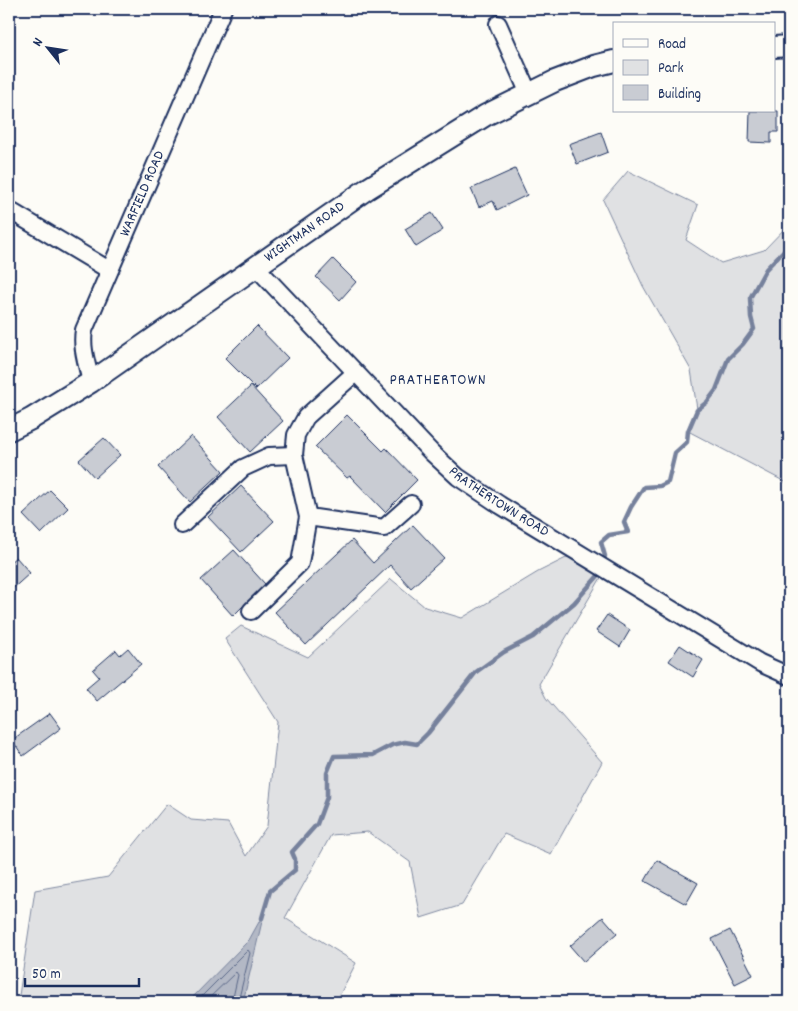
<svg xmlns="http://www.w3.org/2000/svg" width="798" height="1011" font-family="Dekko,sans-serif">
  <rect width="100%" height="100%" fill="#fdfcf7"/>
  <filter id="ink" filterUnits="userSpaceOnUse"><feTurbulence type="fractalNoise" baseFrequency=".02" numOctaves="2"/><feDisplacementMap in="SourceGraphic" scale="10" xChannelSelector="R" yChannelSelector="G"/><feConvolveMatrix kernelMatrix="1 2 1 2 8 2 1 2 1" color-interpolation-filters="sRGB"/></filter>
  <g filter="url(#ink)">
    <path fill="#e0e1e3" stroke="#7e88a0" d="M 628,171 L 698,205 L 686,240 L 721,263 L 764,250 L 789,224 L 789,484 L 688,431 L 697,409 L 691,370 L 643,286 L 603,200 Z
      M 568,557 L 602,576 L 539,684 L 546,698 L 602,762 L 551,854 L 504,834 L 462,905 L 421,918 L 410,862 L 368,832 L 331,835 L 285,918 L 356,963 L 336,1002 L 18,1002 L 35,890 L 108,877 L 167,804 L 191,820 L 228,823 L 246,856 L 267,826 L 278,722 L 225,639 L 241,626 L 308,657 L 391,579 L 425,607 L 462,618 L 538,572 Z"/>
    <path fill="#b3b8c5" stroke="#76819c" d="M 264,913 L 243,1002 L 188,1002 L 249,940 Z"/>
    <g fill="none" stroke-linecap="round" stroke-linejoin="round">
      <path stroke="#586687" stroke-width="1" d="M 196,1002 L 248,950 L 250,953 L 238,1002
        M 205,1002 L 236,972 L 238,975 L 232,1002"/>
      <path stroke="#76819c" stroke-width="4.5" d="M 603,562 L 605,556 L 601,542 L 609,535 L 628,532 L 624,522 L 631,507 L 644,487 L 660,486 L 668,482 L 675,453 L 687,442 L 688,431 L 697,410 L 707,402 L 716,390 L 728,359 L 743,344 L 754,329 L 751,317 L 750,298 L 766,269 L 789,245
        M 262,918 L 270,891 L 295,870 L 295,859 L 292,852 L 317,824 L 327,797 L 327,773 L 334,756 L 373,755 L 392,745 L 405,742 L 417,744 L 428,733 L 476,672 L 504,652 L 533,637 L 574,603 L 597,577"/>
    </g>
    <path fill="#c9ccd3" stroke="#1b2f5e" d="M 750,111 L 778,111 L 778,132 L 771,132 L 771,143 L 749,142 Z
      M 601,132 L 608,152 L 577,164 L 569,144 Z
      M 515,169 L 527,195 L 497,210 L 493,201 L 479,207 L 471,189 Z
      M 432,213 L 443,230 L 416,247 L 405,229 Z
      M 333,259 L 356,282 L 340,300 L 316,277 Z
      M 257,326 L 288,358 L 256,389 L 225,358 Z
      M 251,386 L 283,421 L 250,452 L 218,417 Z
      M 347,415 L 383,451 L 386,448 L 417,480 L 385,512 L 350,476 L 347,478 L 315,447 Z
      M 191,436 L 223,471 L 190,502 L 158,467 Z
      M 104,438 L 120,455 L 95,478 L 79,460 Z
      M 241,486 L 274,521 L 241,552 L 208,517 Z
      M 50,490 L 68,508 L 41,534 L 23,515 Z
      M 413,525 L 444,558 L 411,588 L 390,565 L 306,645 L 275,612 L 352,540 L 373,563 Z
      M 234,550 L 265,584 L 233,616 L 201,580 Z
      M 16,557 L 30,573 L 9,592 L 9,563 Z
      M 607,615 L 630,630 L 620,647 L 596,631 Z
      M 680,645 L 703,660 L 693,677 L 669,661 Z
      M 128,648 L 141,664 L 97,701 L 86,688 L 99,677 L 93,670 L 116,650 L 120,655 Z
      M 50,713 L 61,728 L 23,756 L 12,740 Z
      M 657,860 L 698,883 L 686,904 L 645,881 Z
      M 603,917 L 617,933 L 584,962 L 570,946 Z
      M 730,930 L 753,975 L 735,984 L 712,939 Z"/>
    <g fill="none" stroke-linecap="round" stroke-linejoin="round">
      <g stroke="#1b2f5e" stroke-width="20">
        <g id="minor">
          <path d="M 498,24 L 529,94"/>
          <path d="M 9,210 L 109,270"/>
          <path id="s1" d="M 256,267 L 431,452 L 458,477 L 500,505 L 760,663 L 789,676"/>
          <path id="s2" d="M 91,382 C 87,364 81,348 84,330 L 223,9"/>
          <path d="M 308,517 L 384,528 L 411,504"/>
          <path d="M 182,525 L 243,468 L 269,456 L 294,455"/>
          <path d="M 251,611 L 300,563 L 308,517 L 294,455 L 296,435 L 306,417 L 355,373"/>
        </g>
      </g>
      <g stroke="#1b2f5e" stroke-width="24">
        <g id="major">
          <path d="M 774,47 L 789,46"/>
          <path id="s3" d="M 9,430 L 31,419 L 91,382 L 367,189 L 486,115 L 555,81 L 594,66 L 614,61"/>
        </g>
      </g>
      <use href="#minor" stroke="#fdfcf7" stroke-width="16"/>
      <use href="#major" stroke="#fdfcf7" stroke-width="20"/>
    </g>
  </g>
  <g text-anchor="middle" dominant-baseline="central" stroke-width="4" stroke-linejoin="round" paint-order="stroke">
    <g font-size="15" fill="#1b2f5e" stroke="#fdfcf7">
      <text stroke="none"><textPath href="#s2" startOffset="201">WARFIELD ROAD</textPath></text>
      <text stroke="none"><textPath href="#s3" startOffset="356">WIGHTMAN ROAD</textPath></text>
      <text stroke="none"><textPath href="#s1" startOffset="339">PRATHERTOWN ROAD</textPath></text>
    </g>
    <g font-size="16" letter-spacing="1" fill="#1b2f5e" stroke="#fdfcf7">
      <text x="438" y="380">PRATHERTOWN</text>
    </g>
  </g>
  <rect width="798" height="1011" fill="none" stroke="#fdfcf7" stroke-width="30"/>
  <rect x="15" y="15" width="768" height="981" fill="none" stroke="#1b2f5e" stroke-width="2" filter="url(#ink)"/>
  <rect x="613" y="22" width="162" height="90" fill="#fdfcf7" stroke="#a3aaba"/>
  <rect x="623" y="39" width="25" height="8" fill="#fdfcf7" stroke="#a3aaba"/>
  <text x="658" y="48" font-size="15" fill="#1b2f5e">Road</text>
  <rect x="623" y="60" width="25" height="15" fill="#e0e1e3" stroke="#a3aaba"/>
  <text x="658" y="72" font-size="15" fill="#1b2f5e">Park</text>
  <rect x="623" y="85" width="25" height="15" fill="#c9ccd3" stroke="#a3aaba"/>
  <text x="658" y="98" font-size="15" fill="#1b2f5e">Building</text>
  <g transform="translate(48 48) rotate(300)" stroke="#fdfcf7" stroke-width="4" paint-order="stroke">
  <path d="M0-4L9 19L0 12L-9 19Z" fill="#1b2f5e"/>
  <text y="-8" font-size="14" font-weight="bold" text-anchor="middle" fill="#1b2f5e">N</text>
  </g>
  <path d="M25 978v8h114v-8" fill="none" stroke="#1b2f5e" stroke-width="2.5"/>
  <text x="32" y="978" font-size="15" fill="#1b2f5e" stroke="#fdfcf7" stroke-width="4" paint-order="stroke">50 m</text>
</svg>
